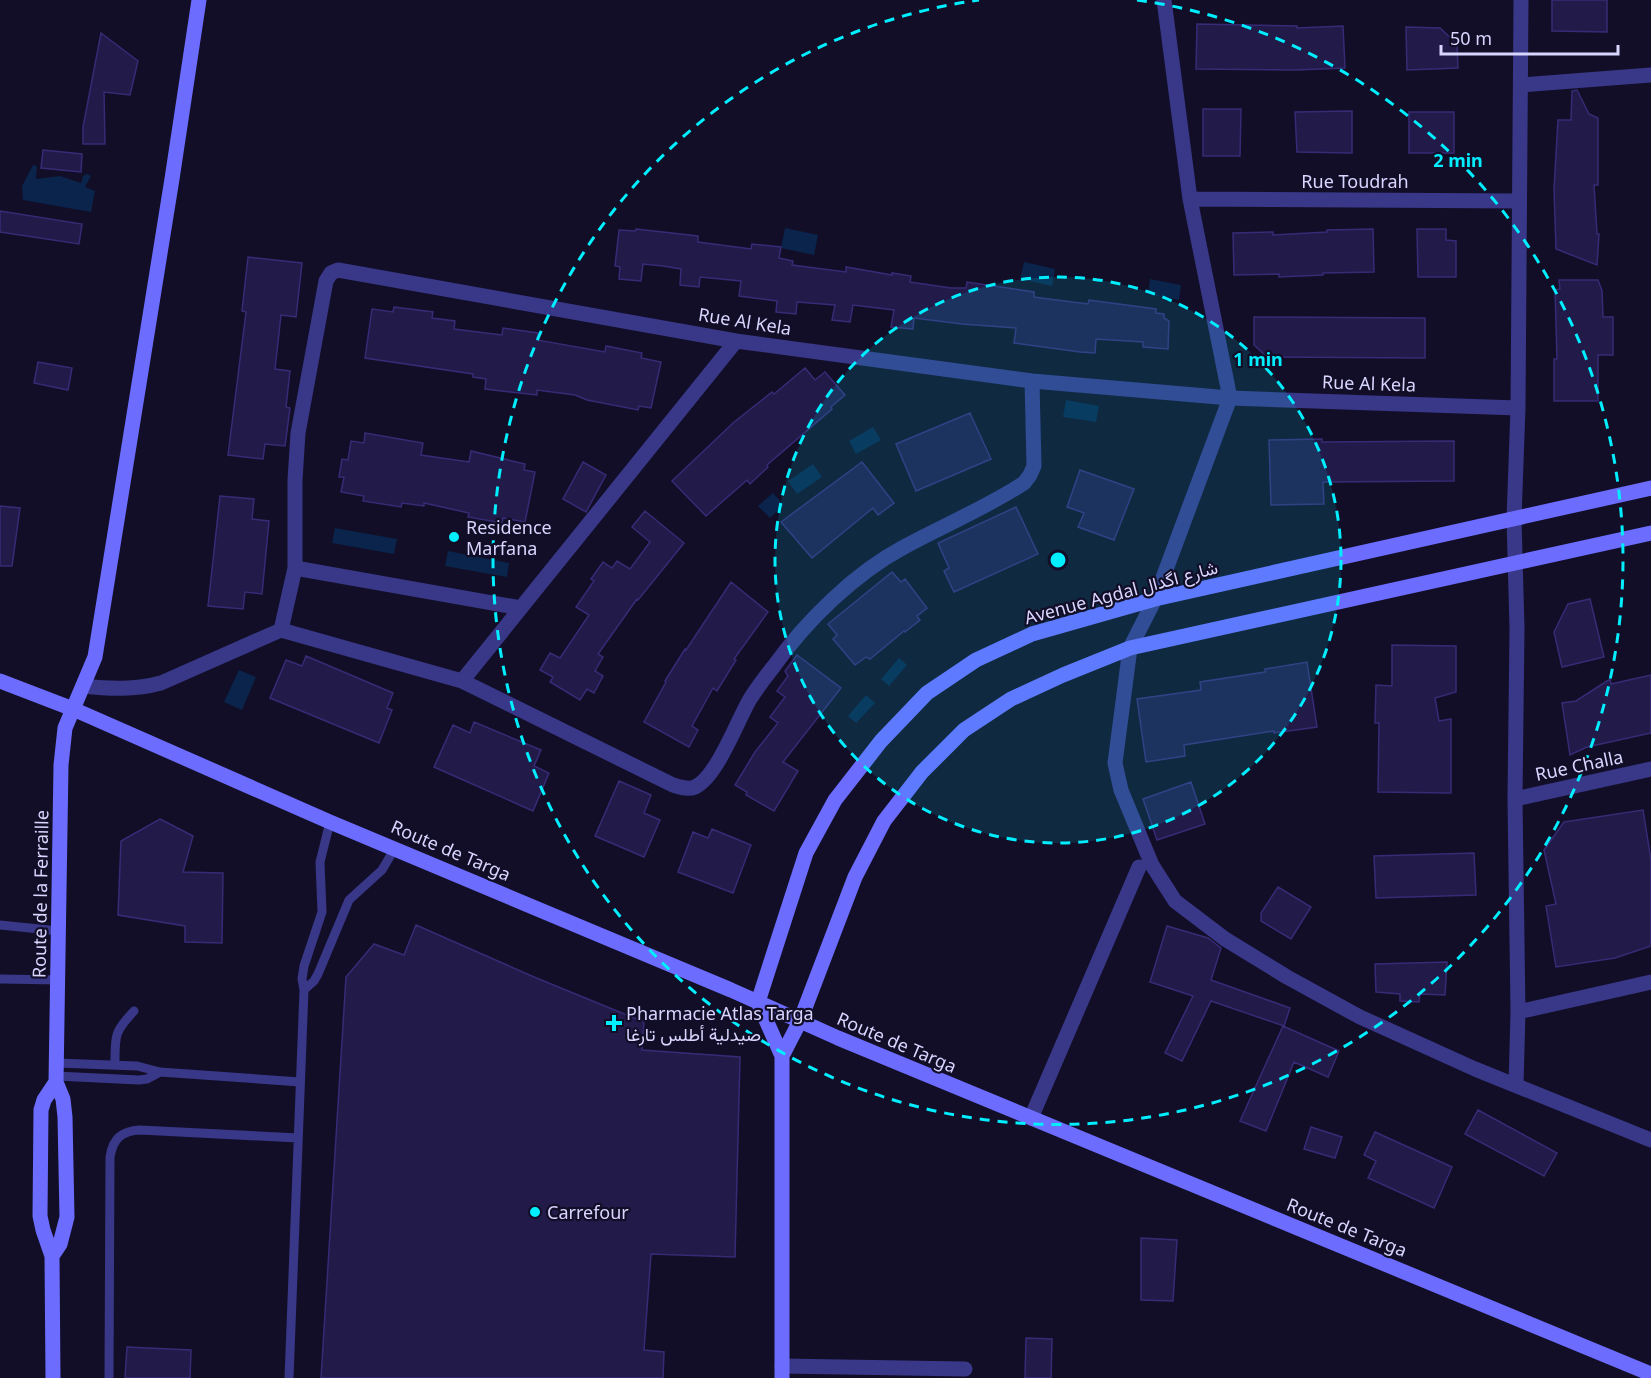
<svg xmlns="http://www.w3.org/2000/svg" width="1651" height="1378" font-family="'Noto Sans',Vazirmatn,sans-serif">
  <rect width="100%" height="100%" fill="#120e27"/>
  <path fill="#0a244b" d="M 33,165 L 37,166 L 36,179 L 60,176 L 81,183 L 83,176 L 87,174 L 91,176 L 85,187 L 95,191 L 91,212 L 23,200 L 22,186 Z
    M 785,228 L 818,235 L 814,255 L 781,248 Z
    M 1024,262 L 1055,269 L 1052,286 L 1020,279 Z
    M 1150,279 L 1181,285 L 1179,300 L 1148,294 Z
    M 1066,400 L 1099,406 L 1096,422 L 1063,417 Z
    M 873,427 L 881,440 L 856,454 L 849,441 Z
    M 813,464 L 822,477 L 797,494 L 788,481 Z
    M 773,493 L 784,505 L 770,518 L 758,506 Z
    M 335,528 L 397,539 L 394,554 L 332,543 Z
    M 448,551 L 509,563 L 507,577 L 445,566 Z
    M 899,658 L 907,665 L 889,686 L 881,679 Z
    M 239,670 L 256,677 L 242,710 L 224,702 Z
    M 866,695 L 875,703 L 856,723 L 848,716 Z"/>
  <path fill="#221a49" stroke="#372b76" stroke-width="1.5" d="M 1552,0 L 1607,0 L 1607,32 L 1552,31 Z
    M 1197,24 L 1297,26 L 1297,28 L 1343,26 L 1345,68 L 1296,70 L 1196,69 Z
    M 1406,27 L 1440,28 L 1457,44 L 1458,68 L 1407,70 Z
    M 101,33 L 138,61 L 130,95 L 104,92 L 105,144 L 83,144 L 83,127 Z
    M 1577,90 L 1589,114 L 1598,118 L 1598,185 L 1594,185 L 1597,234 L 1599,234 L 1597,265 L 1556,249 L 1554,189 L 1558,120 L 1571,120 L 1572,91 Z
    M 1203,109 L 1241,109 L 1240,156 L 1203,156 Z
    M 1352,111 L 1352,153 L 1297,152 L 1295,112 Z
    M 1409,112 L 1454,112 L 1454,153 L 1409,153 Z
    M 43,150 L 82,154 L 81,172 L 41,168 Z
    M 0,211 L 82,224 L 79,244 L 0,232 Z
    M 636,229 L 698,236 L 698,242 L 751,249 L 752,244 L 781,247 L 779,258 L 793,261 L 792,265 L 846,272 L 846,267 L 892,275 L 892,273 L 911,276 L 910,282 L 951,288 L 966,288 L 967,282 L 1034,292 L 1034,297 L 1049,299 L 1088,304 L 1089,300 L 1156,309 L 1156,313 L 1164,314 L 1164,318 L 1169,321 L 1168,349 L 1143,347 L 1143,342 L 1096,339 L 1095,353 L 1080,352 L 1014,343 L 1016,328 L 962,324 L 914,318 L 913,329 L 891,327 L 894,310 L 853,305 L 850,322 L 832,320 L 835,305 L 797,302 L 796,314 L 776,312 L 777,301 L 739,296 L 741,281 L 700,277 L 699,287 L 680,285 L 681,269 L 663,266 L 643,264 L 641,281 L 619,279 L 620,267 L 615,266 L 619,230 L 635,231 Z
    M 1373,229 L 1374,272 L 1323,273 L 1323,275 L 1279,277 L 1279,274 L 1234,275 L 1233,233 L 1273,232 L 1273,235 L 1327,232 L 1327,230 Z
    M 1417,229 L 1446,229 L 1446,240 L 1456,241 L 1456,277 L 1418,277 Z
    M 248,257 L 302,263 L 296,317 L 281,315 L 275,369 L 290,371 L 286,407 L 290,408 L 285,446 L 265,444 L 263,459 L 228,455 L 246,312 L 242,311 Z
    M 1559,280 L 1598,280 L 1602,291 L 1603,317 L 1613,317 L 1613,355 L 1598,355 L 1598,401 L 1554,401 L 1554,359 L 1557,359 L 1555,290 L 1560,289 Z
    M 394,307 L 433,312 L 432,318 L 455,321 L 454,329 L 502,335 L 503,328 L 538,333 L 537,340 L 605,352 L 606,346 L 642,353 L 641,358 L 661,362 L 651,408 L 639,406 L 638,410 L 587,400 L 575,395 L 537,390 L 537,395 L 485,389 L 486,379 L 473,377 L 473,374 L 365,358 L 372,309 L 393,312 Z
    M 1254,317 L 1425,318 L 1425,358 L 1267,357 L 1254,345 Z
    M 38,362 L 72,368 L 68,390 L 34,383 Z
    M 805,368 L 815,380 L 825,372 L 845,395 L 831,407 L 832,409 L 767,465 L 768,467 L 750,484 L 747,480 L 706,516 L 672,481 L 733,423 L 772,392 L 774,394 Z
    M 970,413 L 991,459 L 916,491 L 896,444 Z
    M 365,433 L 423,443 L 421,455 L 469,462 L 471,451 L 525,464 L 524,470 L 535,472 L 525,522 L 503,518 L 502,523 L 468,517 L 469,513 L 424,503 L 424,506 L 402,503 L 401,507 L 363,501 L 364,496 L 341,492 L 344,477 L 339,477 L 342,459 L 348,460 L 351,441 L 364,443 Z
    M 1322,439 L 1322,442 L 1454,441 L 1454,481 L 1323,482 L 1324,504 L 1271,505 L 1269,440 Z
    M 583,462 L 606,475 L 586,512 L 563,499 Z
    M 862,462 L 894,503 L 878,515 L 873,508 L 812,558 L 781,522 Z
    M 1080,470 L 1134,489 L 1114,540 L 1078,527 L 1084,513 L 1067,507 Z
    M 220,496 L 254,499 L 252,519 L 269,521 L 262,594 L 245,592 L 243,609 L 208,606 Z
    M 0,506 L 20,508 L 12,566 L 0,566 Z
    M 1016,507 L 1038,554 L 954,592 L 944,571 L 949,568 L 938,543 Z
    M 645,511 L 684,543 L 638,600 L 637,599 L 598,654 L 603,657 L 595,671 L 603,676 L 594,693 L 587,689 L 580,700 L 550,682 L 553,677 L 540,670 L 550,653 L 560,658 L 589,615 L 576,607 L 594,581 L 591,579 L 603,562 L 612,568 L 617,561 L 630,569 L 650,542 L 632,527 Z
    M 892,572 L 901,582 L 905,579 L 927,608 L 917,616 L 920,620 L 905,632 L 904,631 L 870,659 L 866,657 L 855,665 L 833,639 L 837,635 L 828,624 Z
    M 731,582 L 768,612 L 734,659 L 736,660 L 717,691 L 713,688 L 692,726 L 698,730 L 689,747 L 644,722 L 666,682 L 665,681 L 685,649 L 686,650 Z
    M 1590,599 L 1604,657 L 1562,667 L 1554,632 L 1568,604 Z
    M 1392,645 L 1456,646 L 1456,692 L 1435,698 L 1439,721 L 1451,719 L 1451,793 L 1378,792 L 1379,723 L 1375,723 L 1376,685 L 1392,686 Z
    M 797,655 L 841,688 L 783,762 L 798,771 L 774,811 L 746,795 L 747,792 L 735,785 L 755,752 L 778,723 L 770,717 L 785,697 L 777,691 L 788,676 L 785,671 Z
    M 306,656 L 393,693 L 387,708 L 392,710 L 379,743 L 270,698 L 286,660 L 302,666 Z
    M 1307,662 L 1317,727 L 1274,733 L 1274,731 L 1184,745 L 1185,756 L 1146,762 L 1137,699 L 1201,690 L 1200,682 L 1265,672 L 1265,669 Z
    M 1651,675 L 1651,733 L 1587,747 L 1570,755 L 1562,703 L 1576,701 L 1610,679 L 1611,684 Z
    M 474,722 L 541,750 L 534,766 L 549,773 L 533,811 L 434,767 L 453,725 L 470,733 Z
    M 619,781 L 651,795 L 644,813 L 660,820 L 644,857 L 595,836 Z
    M 1191,782 L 1205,824 L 1157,840 L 1143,799 Z
    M 1643,810 L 1651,860 L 1651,946 L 1615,958 L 1556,967 L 1546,906 L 1556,904 L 1544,850 L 1564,822 Z
    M 160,819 L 193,836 L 183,872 L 223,873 L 222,943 L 185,942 L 185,926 L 118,915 L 121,841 Z
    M 712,829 L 751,845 L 733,893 L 678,872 L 693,832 L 708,838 Z
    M 1474,853 L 1476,895 L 1376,898 L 1374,856 Z
    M 1278,887 L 1311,907 L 1291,939 L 1261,921 L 1261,913 Z
    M 416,925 L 534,977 L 644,1022 L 642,1050 L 740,1057 L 735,1257 L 651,1254 L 644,1350 L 664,1352 L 663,1378 L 321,1378 L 346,977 L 374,944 L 404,955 Z
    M 1167,926 L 1208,938 L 1221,948 L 1211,980 L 1290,1008 L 1284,1026 L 1211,1001 L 1182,1061 L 1165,1053 L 1193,996 L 1150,982 Z
    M 1447,962 L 1445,995 L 1420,994 L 1419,1002 L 1400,1001 L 1400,994 L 1376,992 L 1375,964 Z
    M 1283,1026 L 1339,1051 L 1328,1077 L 1294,1062 L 1266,1131 L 1240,1121 Z
    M 1478,1110 L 1557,1153 L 1544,1176 L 1465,1134 Z
    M 1311,1127 L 1342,1137 L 1335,1158 L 1304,1149 Z
    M 1375,1132 L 1452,1167 L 1434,1208 L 1368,1178 L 1376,1161 L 1364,1155 Z
    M 1141,1238 L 1177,1240 L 1173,1301 L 1141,1300 Z
    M 1026,1338 L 1052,1339 L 1051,1378 L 1025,1378 Z
    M 127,1347 L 191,1350 L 190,1378 L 125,1378 Z"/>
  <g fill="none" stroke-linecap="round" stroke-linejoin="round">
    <path stroke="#383788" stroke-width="9" d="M 0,925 L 59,931
      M 0,979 L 58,980
      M 304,990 L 314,981 L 318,974 L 349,900 L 382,870 L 395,848
      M 57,1063 L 137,1066 L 160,1072 L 300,1082
      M 115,1064 C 115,1036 114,1032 134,1011
      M 56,1076 L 139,1080 L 147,1079 L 160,1072
      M 109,1378 L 110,1157 C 113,1138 122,1131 140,1130 L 298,1138
      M 289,1378 L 304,990 L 302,979 L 304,966 L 322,912 L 320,862 L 330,822"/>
    <path stroke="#383788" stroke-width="15" d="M 1164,0 L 1190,199 L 1230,398 L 1155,599 L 1130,648 L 1115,763 L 1121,790 L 1152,865 L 1175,901 L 1225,939 L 1287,977 L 1360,1017 L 1475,1069 L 1651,1140
      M 1521,85 L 1651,75
      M 1190,199 L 1519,201
      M 295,568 L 521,608
      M 281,630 L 295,568 L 295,480 L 298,433 L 326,281 L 331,273 L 338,270 L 736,341 L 1032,381 L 1230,398 L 1518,408
      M 462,681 L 736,341
      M 83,686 C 110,689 135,690 161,683 L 281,630 L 462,681 L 673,785 C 680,787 688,790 695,787 C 717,777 737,721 750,699 C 757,688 766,676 774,666 C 806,621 855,573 904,547 C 944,525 986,508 1024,483 L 1030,475 L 1034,466 L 1032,381
      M 1515,799 L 1651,769
      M 1518,1012 L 1651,982
      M 1516,1085 L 1518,1012 L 1515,799 L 1517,628 L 1514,519 L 1518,408 L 1521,0
      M 1031,1118 L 1139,867
      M 782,1366 L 965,1369"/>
    <path stroke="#6c6cff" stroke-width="15" d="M 0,681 L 73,709 L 330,822 L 731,990 L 838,1038 L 1651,1374
      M 782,1056 L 758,1002 L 806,853 L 835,800 L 881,741 L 927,693 L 976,660 L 1032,634 L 1155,599 L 1651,488
      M 52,1256 L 60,1244 L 67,1217 L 65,1117 L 63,1099 L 56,1082 L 61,765 L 65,728 L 95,657 L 172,179 L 199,0
      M 53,1378 L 52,1256 L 43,1230 L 40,1216 L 41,1110 L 44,1100 L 56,1082
      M 782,1378 L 782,1056 L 800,1021 L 855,877 L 884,821 L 922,772 L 964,730 L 1011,699 L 1063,675 L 1130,648 L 1651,533"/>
  </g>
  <circle cx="1058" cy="560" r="283" fill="#01eeff" fill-opacity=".12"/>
  <g fill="none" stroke="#01eeff" stroke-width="3" stroke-dasharray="10 8">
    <circle cx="1058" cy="560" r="283"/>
    <path d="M1137 0A565 565 0 1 1 979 0"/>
  </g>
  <g fill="#01eeff" stroke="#120e27" stroke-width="2">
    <circle cx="454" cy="537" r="6"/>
    <path d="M611 1014h6v6h6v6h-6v6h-6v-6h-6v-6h6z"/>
    <circle cx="535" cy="1212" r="6"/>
  </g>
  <g text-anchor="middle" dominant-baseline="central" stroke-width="4.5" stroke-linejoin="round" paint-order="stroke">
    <g font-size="18" fill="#d8d5ff" stroke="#120e27">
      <text x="1355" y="181">Rue Toudrah</text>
      <text transform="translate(745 321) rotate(9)">Rue Al Kela</text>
      <text transform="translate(1369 383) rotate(2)">Rue Al Kela</text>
      <text transform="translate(1121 592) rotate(-15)">Avenue Agdal شارع اگدال</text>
      <text transform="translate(1579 765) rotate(-12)">Rue Challa</text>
      <text transform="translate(451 850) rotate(23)">Route de Targa</text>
      <text transform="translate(40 894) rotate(-89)">Route de la Ferraille</text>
      <text transform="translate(897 1042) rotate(23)">Route de Targa</text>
      <text transform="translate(1347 1227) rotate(22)">Route de Targa</text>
    </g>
    <g font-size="18" fill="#d8d5ff" stroke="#120e27" text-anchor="start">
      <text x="466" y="527">Residence<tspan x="466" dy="21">Marfana</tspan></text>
      <text x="626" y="1013">Pharmacie Atlas Targa<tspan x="626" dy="21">صيدلية أطلس تارغا</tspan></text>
      <text x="547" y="1212">Carrefour</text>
    </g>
  </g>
  <circle cx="1058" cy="560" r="9" fill="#01eeff" stroke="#120e27" stroke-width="3"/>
  <g font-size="18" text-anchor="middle" font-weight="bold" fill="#01eeff" stroke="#120e27" stroke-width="4.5" stroke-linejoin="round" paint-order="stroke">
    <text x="1458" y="167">2 min</text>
    <text x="1258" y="366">1 min</text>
  </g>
  <path d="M1441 45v9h177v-9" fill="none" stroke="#d8d5ff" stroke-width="3"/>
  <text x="1450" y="45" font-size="18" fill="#d8d5ff" stroke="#120e27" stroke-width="4.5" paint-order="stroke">50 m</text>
</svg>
